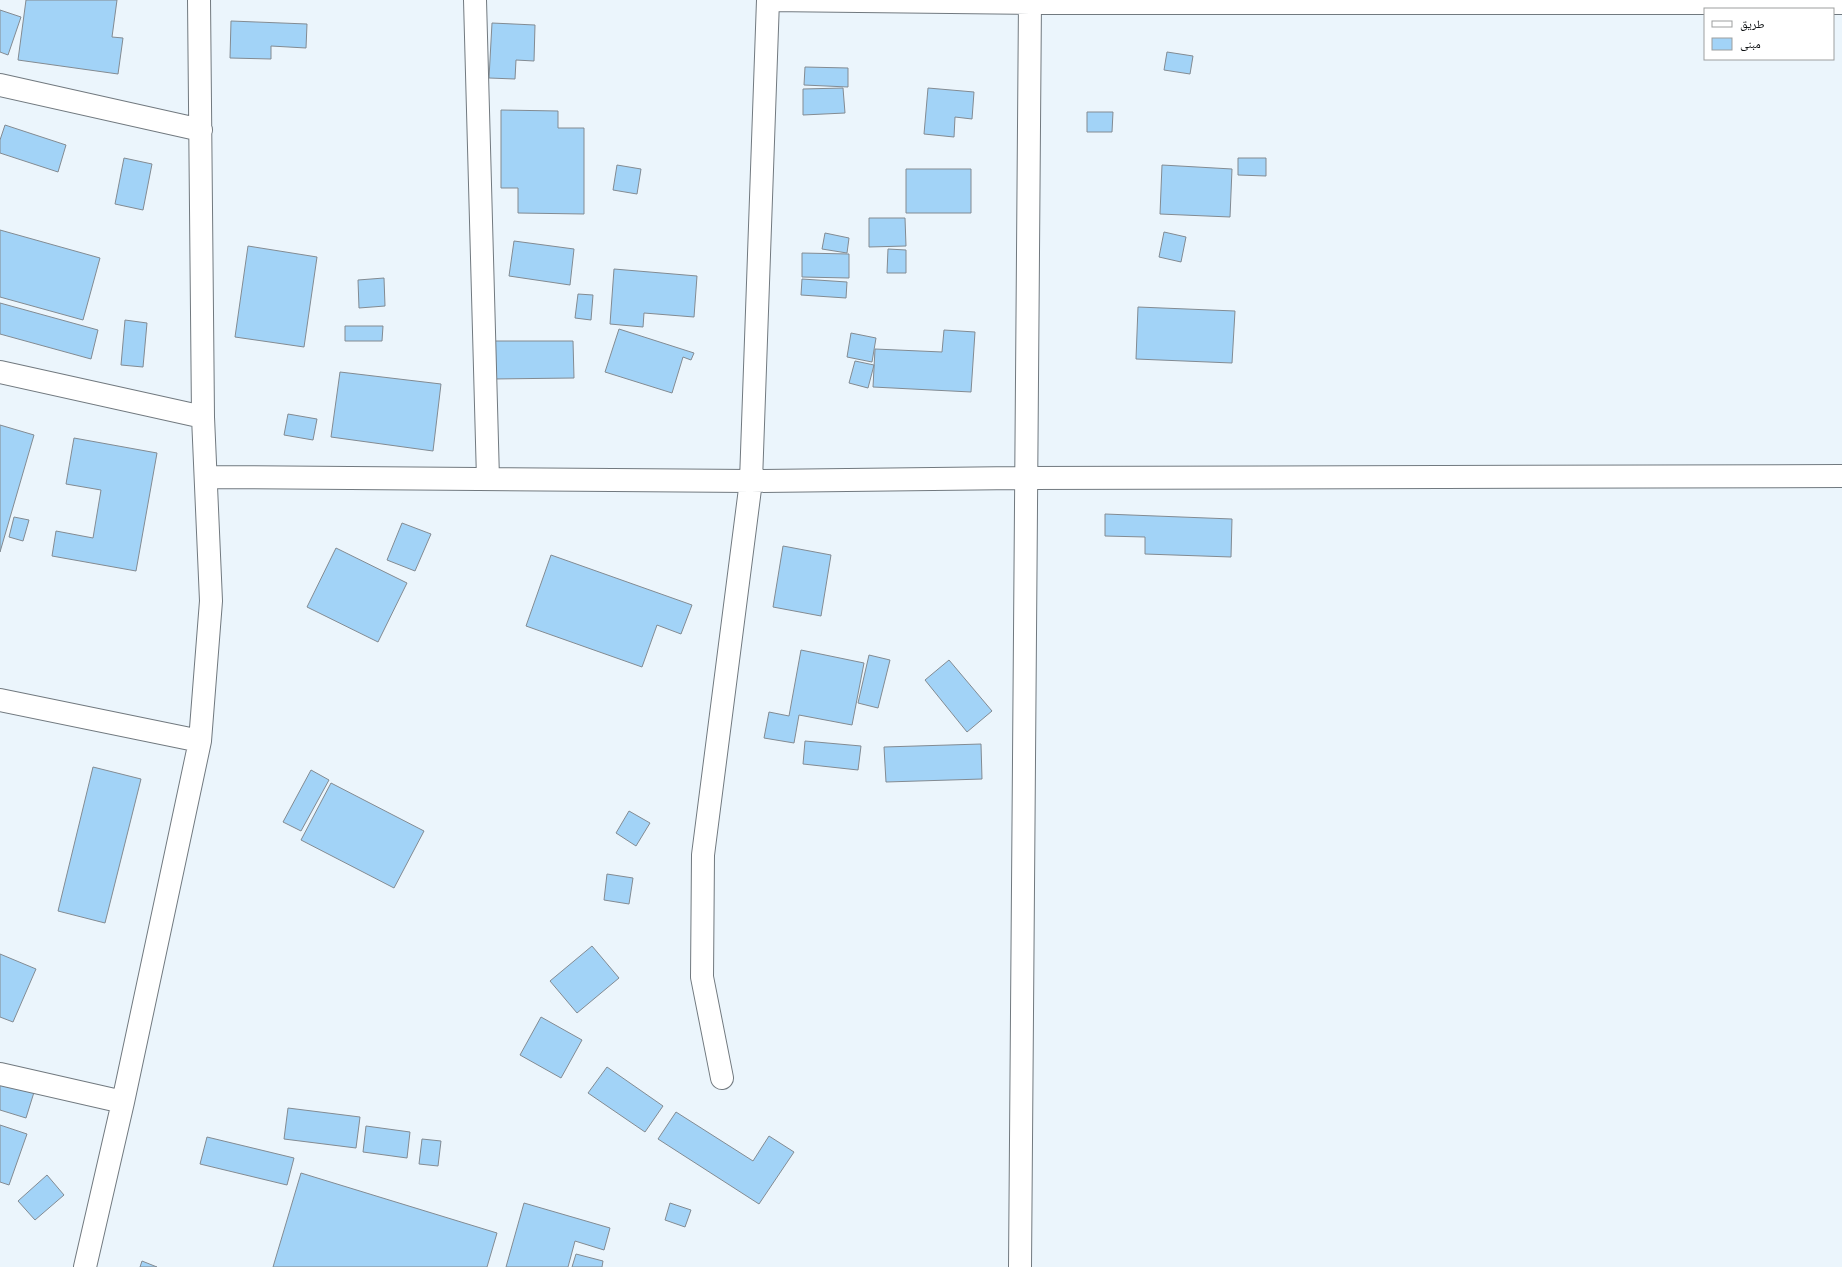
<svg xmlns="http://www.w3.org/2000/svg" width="1842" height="1267" font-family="'Archivo Narrow','Noto Naskh Arabic',sans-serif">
  <rect width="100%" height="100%" fill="#ebf5fc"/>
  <path fill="#a2d3f7" stroke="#838b92" d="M 26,0 L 117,0 L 112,37 L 123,38 L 118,74 L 18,60 Z
    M 0,10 L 21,17 L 8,55 L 0,52 Z
    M 231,21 L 307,24 L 306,48 L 271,46 L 271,59 L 230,58 Z
    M 492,23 L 535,25 L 534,61 L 516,60 L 515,79 L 489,78 Z
    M 1167,52 L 1193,56 L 1190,74 L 1164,70 Z
    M 805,67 L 848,68 L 848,87 L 804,85 Z
    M 843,88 L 845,113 L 803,115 L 803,89 Z
    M 928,88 L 974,92 L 972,119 L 955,117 L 954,137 L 924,134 Z
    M 501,110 L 558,111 L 558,128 L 584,128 L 584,214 L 518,213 L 518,188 L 501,188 Z
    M 1087,112 L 1113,112 L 1112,132 L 1087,132 Z
    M 5,125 L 66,145 L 58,172 L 0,153 L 0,140 Z
    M 124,158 L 152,164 L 143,210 L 115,204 Z
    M 1238,158 L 1266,158 L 1266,176 L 1238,175 Z
    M 617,165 L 641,169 L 637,194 L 613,190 Z
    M 1162,165 L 1232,169 L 1230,217 L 1160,214 Z
    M 906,169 L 971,169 L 971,213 L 906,213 Z
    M 869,218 L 905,218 L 906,246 L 869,247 Z
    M 0,230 L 100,258 L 83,320 L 0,297 Z
    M 1164,232 L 1186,237 L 1181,262 L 1159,257 Z
    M 825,233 L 849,238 L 847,253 L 822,249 Z
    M 514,241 L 574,249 L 570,285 L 509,276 Z
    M 248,246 L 317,257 L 304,347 L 235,337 Z
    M 888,249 L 906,250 L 906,273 L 887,273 Z
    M 802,253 L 849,254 L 849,278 L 802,277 Z
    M 614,269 L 697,276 L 694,317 L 644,313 L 643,327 L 610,324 Z
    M 384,278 L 385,306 L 359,308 L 358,280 Z
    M 802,279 L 847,282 L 846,298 L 801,295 Z
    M 578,294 L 593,295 L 591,320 L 575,318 Z
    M 0,303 L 98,330 L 91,359 L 0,334 Z
    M 1138,307 L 1235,311 L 1232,363 L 1136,359 Z
    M 125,320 L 147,323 L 143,367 L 121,365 Z
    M 345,326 L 383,326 L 382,341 L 345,341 Z
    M 619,329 L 694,353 L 691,360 L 683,357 L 672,393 L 605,372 Z
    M 944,330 L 975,332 L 971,392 L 873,387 L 875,349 L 942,352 Z
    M 851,333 L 876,338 L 872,362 L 847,357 Z
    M 492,341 L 573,341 L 574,378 L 493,379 Z
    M 855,361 L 874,365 L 868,388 L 849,383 Z
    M 340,372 L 441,384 L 433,451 L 331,437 Z
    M 288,414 L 317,419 L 313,440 L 284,435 Z
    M 0,425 L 34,435 L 0,552 Z
    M 74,438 L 157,453 L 136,571 L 52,556 L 56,531 L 93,538 L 101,490 L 66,484 Z
    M 1105,514 L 1232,519 L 1231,557 L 1145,554 L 1145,537 L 1105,536 Z
    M 14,517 L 29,520 L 23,541 L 9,537 Z
    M 402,523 L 431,534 L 415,571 L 387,560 Z
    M 783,546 L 831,555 L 821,616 L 773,607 Z
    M 336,548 L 407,583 L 378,642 L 307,607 Z
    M 551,555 L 692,605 L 681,634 L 657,625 L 642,667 L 526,626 Z
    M 801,650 L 864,663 L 852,725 L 799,715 L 794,743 L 764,738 L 769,712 L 789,716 Z
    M 869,655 L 890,660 L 878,708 L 858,703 Z
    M 949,660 L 992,711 L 967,732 L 925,680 Z
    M 805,741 L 861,746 L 858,770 L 803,764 Z
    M 981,744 L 982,779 L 886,782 L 884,747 Z
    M 93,767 L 141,779 L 105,923 L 58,911 Z
    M 311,770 L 329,780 L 301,831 L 283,822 Z
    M 331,783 L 424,831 L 394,888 L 301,840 Z
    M 629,811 L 650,823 L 636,846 L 616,833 Z
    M 607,874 L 633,878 L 629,904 L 604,900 Z
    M 592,946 L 619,978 L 577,1013 L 550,981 Z
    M 0,954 L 36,969 L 13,1022 L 0,1017 Z
    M 541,1017 L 582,1040 L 561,1078 L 520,1055 Z
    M 607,1067 L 663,1106 L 645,1132 L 588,1093 Z
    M 0,1078 L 35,1089 L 26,1118 L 0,1110 Z
    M 288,1108 L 360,1117 L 356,1148 L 284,1139 Z
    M 676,1112 L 753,1161 L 769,1136 L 794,1152 L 759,1204 L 658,1139 Z
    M 0,1125 L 27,1134 L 9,1185 L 0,1182 Z
    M 366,1126 L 410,1132 L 407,1158 L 363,1152 Z
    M 207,1137 L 294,1158 L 287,1185 L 200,1164 Z
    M 422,1139 L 441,1141 L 438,1166 L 419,1164 Z
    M 301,1173 L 497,1233 L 487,1267 L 273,1267 Z
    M 47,1175 L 64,1195 L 35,1220 L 18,1201 Z
    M 524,1203 L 610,1228 L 604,1250 L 575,1241 L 568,1267 L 506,1267 Z
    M 670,1203 L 691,1210 L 685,1227 L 665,1220 Z
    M 576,1254 L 603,1261 L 602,1267 L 572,1267 Z
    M 142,1261 L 157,1267 L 140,1267 Z"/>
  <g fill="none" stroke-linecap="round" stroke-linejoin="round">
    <g stroke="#71797f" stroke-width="24">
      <path id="minor" d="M 475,0 L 488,479
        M 769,0 L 1030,3 L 1842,3
        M 0,85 L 201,130
        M 0,372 L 203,417
        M 207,477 L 751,481 L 1025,478 L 1842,476
        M 0,700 L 200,741
        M 0,1074 L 123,1102
        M 722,1078 L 702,977 L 703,855 L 751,481 L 768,0
        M 85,1267 L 123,1102 L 200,741 L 211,601 L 203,417 L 199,0
        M 1020,1267 L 1030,0"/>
    </g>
    <use href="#minor" stroke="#fff" stroke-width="22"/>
  </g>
  <rect x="1704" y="8" width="130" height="52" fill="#ffffff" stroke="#9d9f9f"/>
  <rect x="1712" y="21" width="20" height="6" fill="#ffffff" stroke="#9d9f9f"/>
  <text x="1740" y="28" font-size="12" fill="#0b0e10">طريق</text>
  <rect x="1712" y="38" width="20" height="12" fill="#a2d3f7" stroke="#9d9f9f"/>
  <text x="1740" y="48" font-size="12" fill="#0b0e10">مبنى</text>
</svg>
